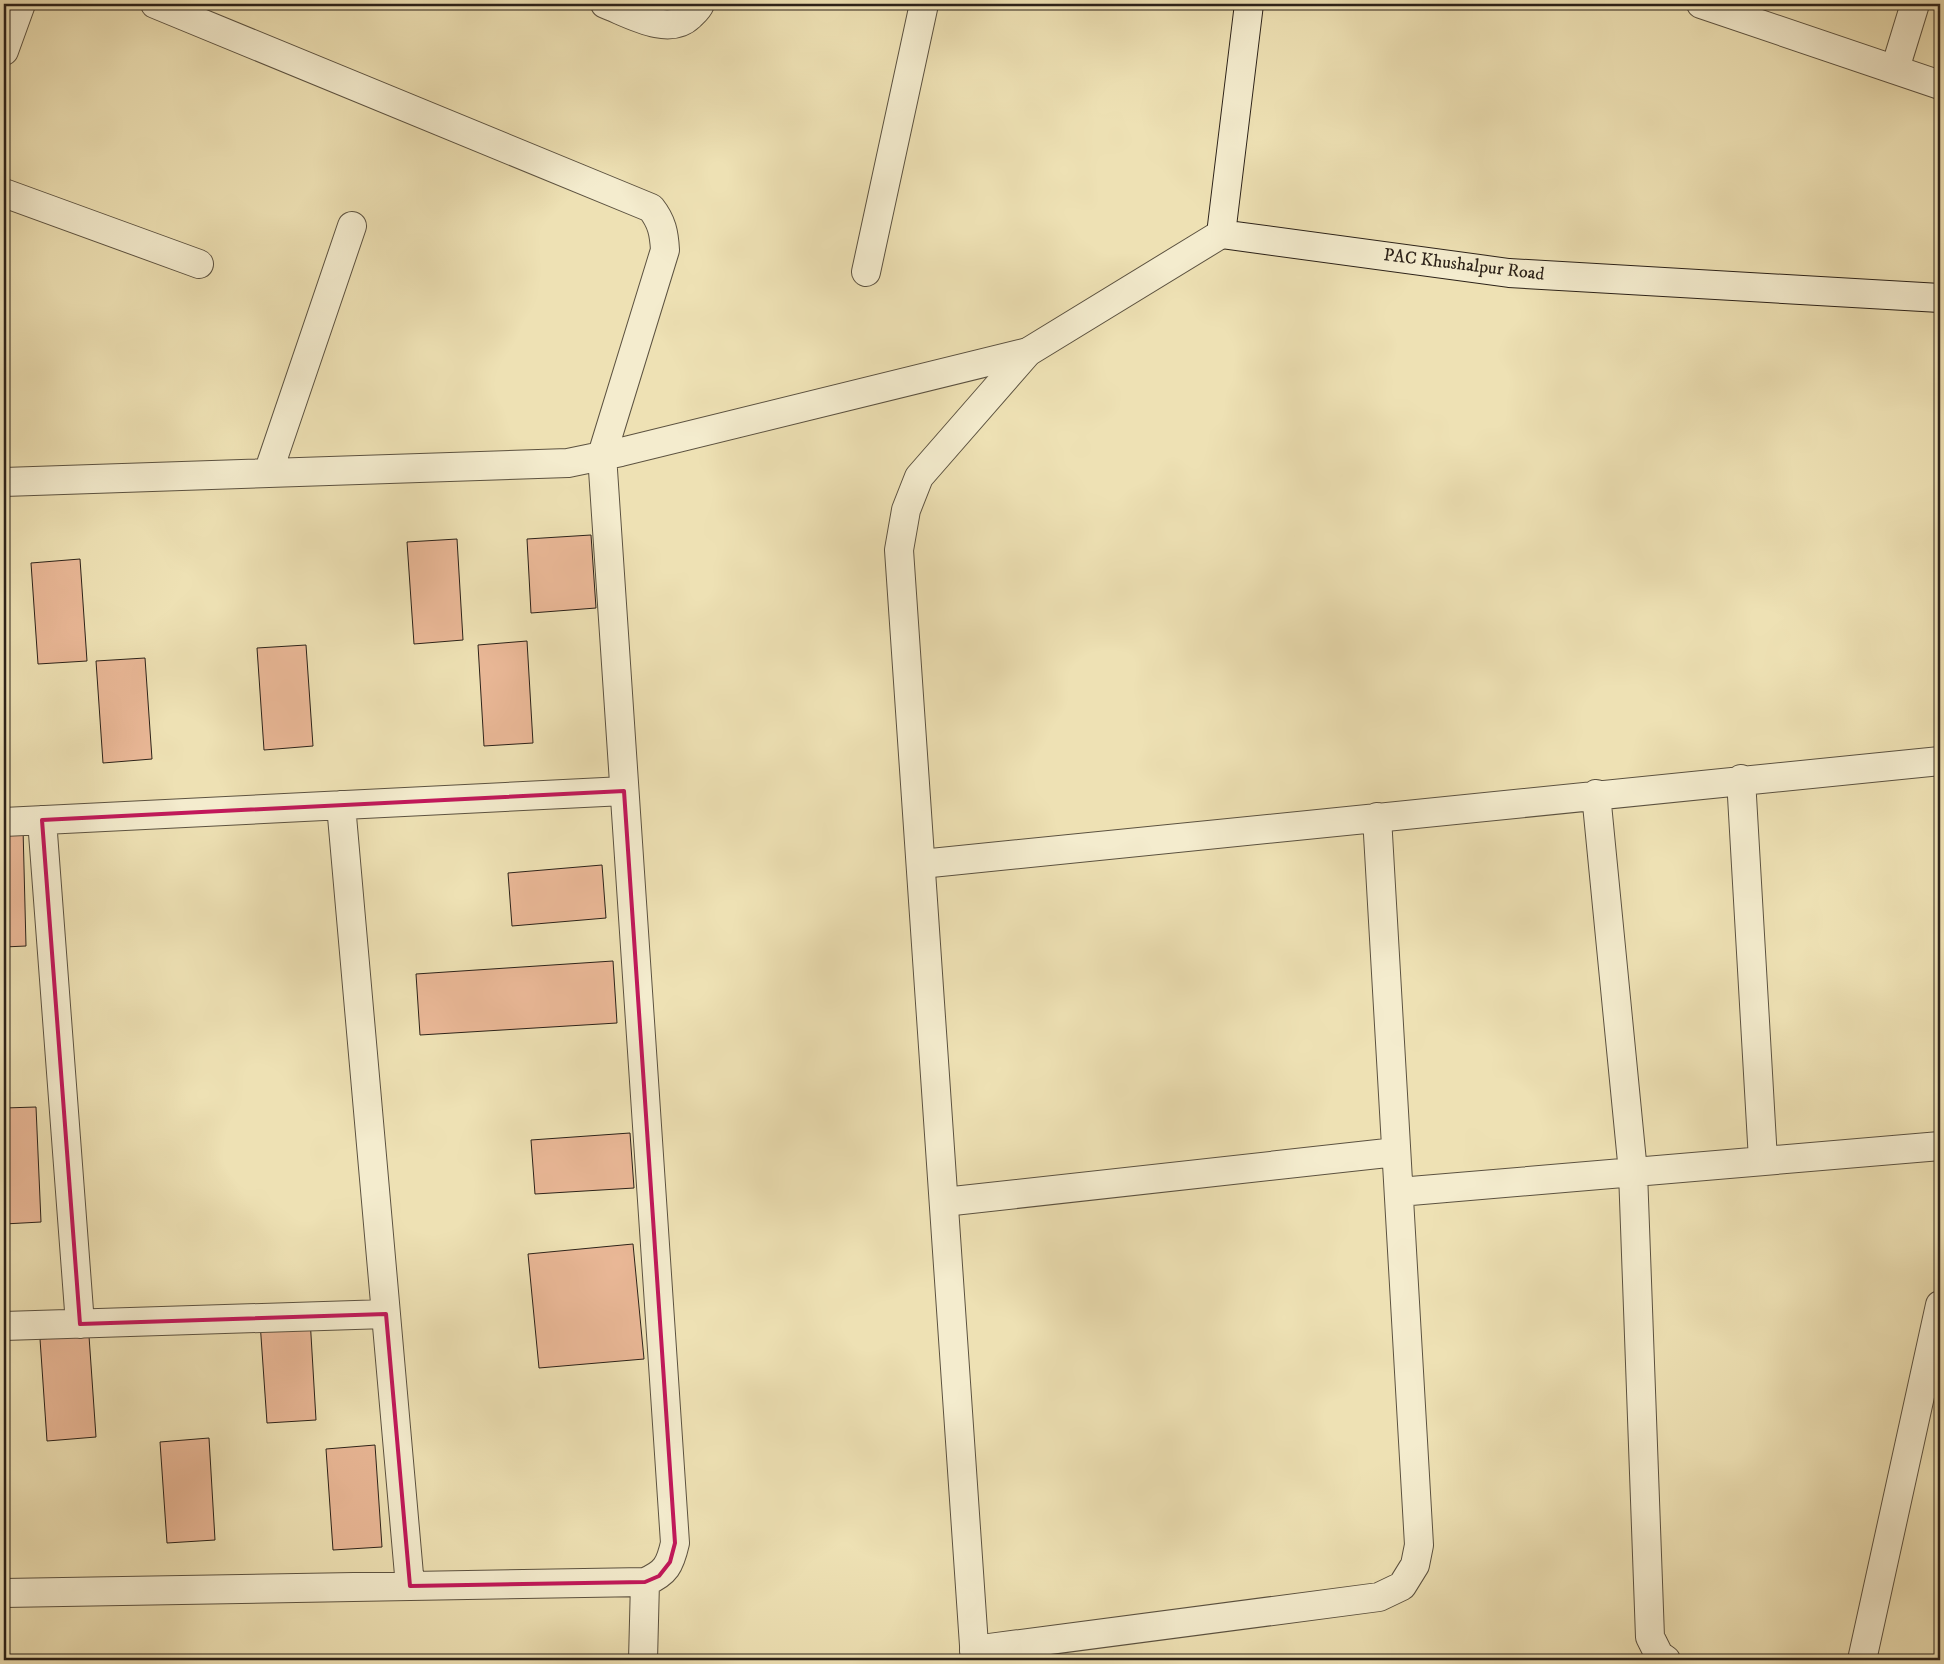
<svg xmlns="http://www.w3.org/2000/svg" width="1944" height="1664" font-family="'IM FELL DW Pica',serif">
  <rect width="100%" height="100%" fill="#eee1b4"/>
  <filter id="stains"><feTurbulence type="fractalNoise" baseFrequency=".004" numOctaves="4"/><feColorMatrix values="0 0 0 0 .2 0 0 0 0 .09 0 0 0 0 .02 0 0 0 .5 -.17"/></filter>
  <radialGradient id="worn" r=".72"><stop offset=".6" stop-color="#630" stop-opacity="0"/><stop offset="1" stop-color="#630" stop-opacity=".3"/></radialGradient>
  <path fill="#eab897" stroke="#2c2219" d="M 591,535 L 596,608 L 531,613 L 527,539 Z
    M 457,539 L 463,640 L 414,644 L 407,542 Z
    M 80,559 L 87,661 L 38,664 L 31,563 Z
    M 527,641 L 533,743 L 484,746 L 478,645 Z
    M 306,645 L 313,746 L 264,750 L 257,648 Z
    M 145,658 L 152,759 L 103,763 L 96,661 Z
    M 23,828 L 26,946 L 4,947 L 4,829 Z
    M 602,865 L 606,918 L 512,926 L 508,873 Z
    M 613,961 L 617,1023 L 420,1035 L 416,974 Z
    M 36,1107 L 41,1222 L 4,1224 L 4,1108 Z
    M 630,1133 L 634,1188 L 535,1194 L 531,1140 Z
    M 633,1244 L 644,1359 L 539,1368 L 528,1254 Z
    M 310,1318 L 316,1420 L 267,1423 L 260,1322 Z
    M 89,1336 L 96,1437 L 47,1441 L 40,1339 Z
    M 209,1438 L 215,1540 L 167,1543 L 160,1442 Z
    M 375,1445 L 382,1547 L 333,1550 L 326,1449 Z"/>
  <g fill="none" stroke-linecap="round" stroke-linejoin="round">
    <g stroke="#5c5240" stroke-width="30">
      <path id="minor" d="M 605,4 C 629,13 668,37 690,16 C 694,12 698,9 700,4
        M 1701,4 L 1940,85
        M 4,51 L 21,4
        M 1895,69 L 1915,4
        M 4,193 L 199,264
        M 866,272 L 924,4
        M 268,473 L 352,226
        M 4,482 L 568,463 L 621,452 L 1028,352
        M 1741,779 L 1763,1160
        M 1596,794 L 1633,1172 L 1650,1637 L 1659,1655 L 1666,1660
        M 341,805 L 410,1586
        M 42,820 L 80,1324
        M 4,822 L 624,791
        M 921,864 L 1940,761
        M 1399,1192 L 1940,1146
        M 944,1202 L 1396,1152
        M 4,1326 L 386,1314
        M 4,1593 L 645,1582 C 666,1573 670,1565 675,1543 L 602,455 L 665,250 C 664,233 662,222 651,208 L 155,4
        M 974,1650 L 1379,1597 L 1402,1586 L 1415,1565 L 1419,1545 L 1377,817
        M 643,1660 L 645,1582
        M 1862,1660 L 1940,1305"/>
    </g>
    <g stroke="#5c5240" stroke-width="30">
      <path id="tertiary" d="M 975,1660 L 899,550 L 906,510 L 919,477 L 1028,352 L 1221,234"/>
    </g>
    <g stroke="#2c2219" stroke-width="30">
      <path id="secondary" d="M 1249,4 L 1221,234 L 1509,273 L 1940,298"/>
    </g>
    <use href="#minor" stroke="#f4ecce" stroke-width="28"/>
    <use href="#tertiary" stroke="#f4ecce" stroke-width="28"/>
    <use href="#secondary" stroke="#f4ecce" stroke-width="28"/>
  </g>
  <path fill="none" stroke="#c2185b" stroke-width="4" stroke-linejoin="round" d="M 624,791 L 675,1543 L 670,1562 L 659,1576 L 645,1582 L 410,1586 L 386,1314 L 80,1324 L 42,820 Z"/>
  <g text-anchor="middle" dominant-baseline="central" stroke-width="4" stroke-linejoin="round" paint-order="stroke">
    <g font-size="18" fill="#2c2219" stroke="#f4ecce">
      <text transform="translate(1464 265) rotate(7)">PAC Khushalpur Road</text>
    </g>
  </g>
  <rect width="1944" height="1664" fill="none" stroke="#eee1b4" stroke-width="20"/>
  <rect x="5" y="5" width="1934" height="1654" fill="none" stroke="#2c2219" stroke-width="2.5"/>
  <rect x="10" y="10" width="1924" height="1644" fill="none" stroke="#2c2219"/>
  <rect width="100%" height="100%" filter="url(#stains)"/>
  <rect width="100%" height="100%" fill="url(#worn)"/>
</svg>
